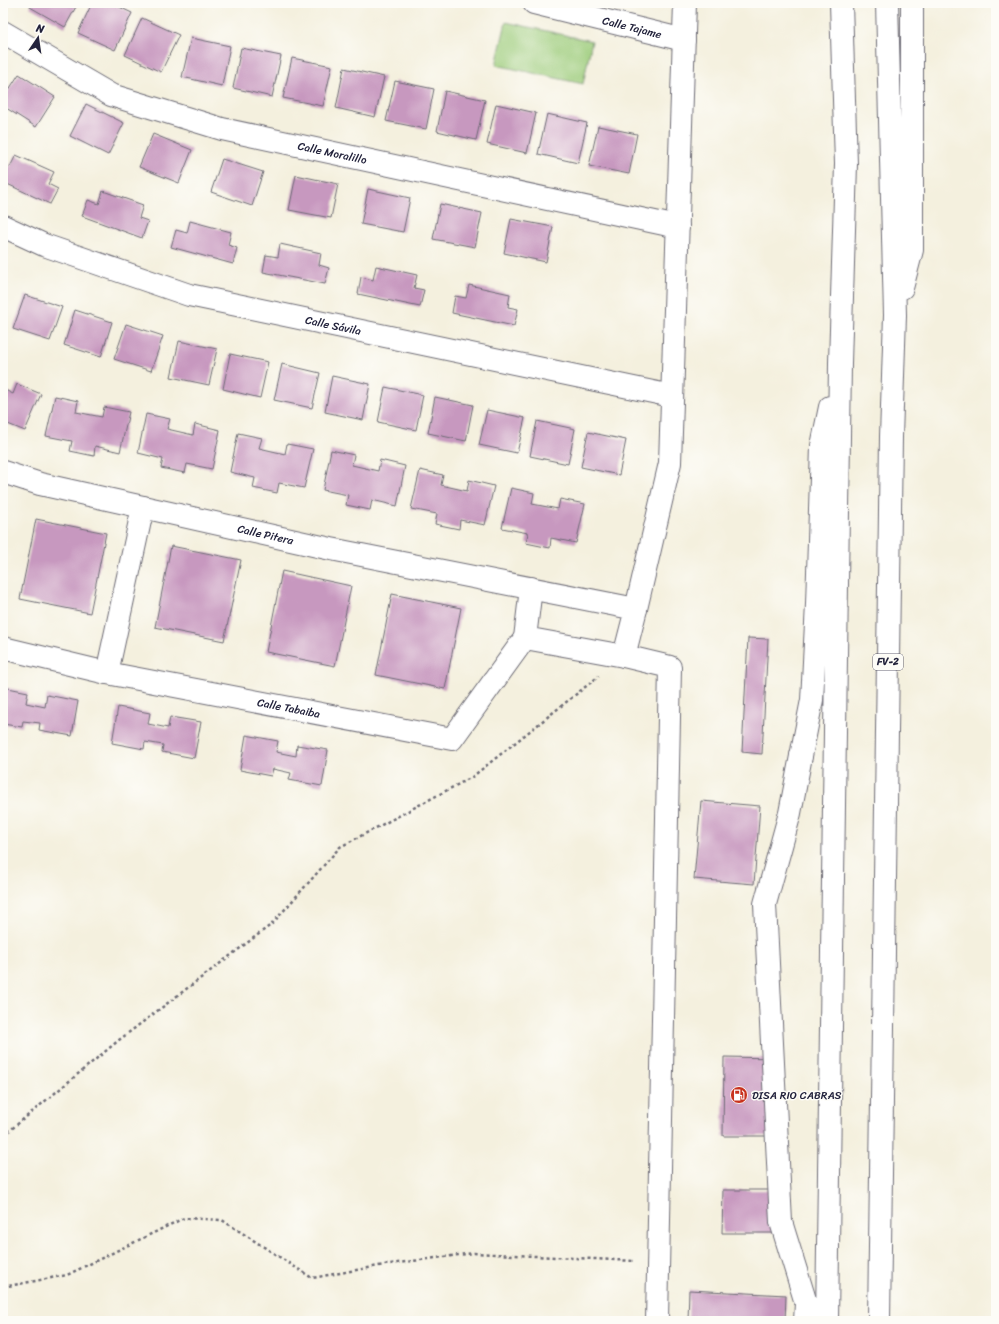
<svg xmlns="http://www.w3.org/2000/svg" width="999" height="1324" font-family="Sriracha,sans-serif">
  <rect width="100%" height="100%" fill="#fdfcf7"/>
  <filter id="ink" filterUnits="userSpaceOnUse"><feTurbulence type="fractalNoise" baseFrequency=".025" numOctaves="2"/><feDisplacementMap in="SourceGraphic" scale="8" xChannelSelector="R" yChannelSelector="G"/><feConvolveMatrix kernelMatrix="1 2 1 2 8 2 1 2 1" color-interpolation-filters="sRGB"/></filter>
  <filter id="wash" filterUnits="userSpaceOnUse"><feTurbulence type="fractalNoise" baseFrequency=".012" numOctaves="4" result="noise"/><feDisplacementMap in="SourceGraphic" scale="16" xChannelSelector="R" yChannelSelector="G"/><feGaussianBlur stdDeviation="0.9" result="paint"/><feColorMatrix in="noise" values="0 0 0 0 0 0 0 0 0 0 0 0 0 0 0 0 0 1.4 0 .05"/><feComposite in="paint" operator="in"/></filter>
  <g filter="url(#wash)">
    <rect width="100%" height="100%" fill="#f4f0de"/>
    <path fill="#9dcc7b" stroke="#60775b" d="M 506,22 L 592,41 L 583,84 L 496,65 Z"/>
    <g id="blocks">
      <path fill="#c798bf" d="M 32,3 L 78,3 L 65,27 L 30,7 Z
        M 92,3 L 111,3 L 132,13 L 115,50 L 78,33 Z
        M 142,18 L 179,35 L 161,72 L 125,55 Z
        M 191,38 L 230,46 L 222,86 L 182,77 Z
        M 241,48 L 281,56 L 272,97 L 233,88 Z
        M 292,58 L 332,66 L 323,106 L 283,98 Z
        M 344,68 L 384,77 L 375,117 L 336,108 Z
        M 19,74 L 55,97 L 36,127 L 3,106 L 3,99 Z
        M 395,81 L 434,89 L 426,129 L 386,121 Z
        M 445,91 L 485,100 L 476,140 L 437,131 Z
        M 86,104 L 124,123 L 108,155 L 70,136 Z
        M 496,104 L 536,113 L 527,153 L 487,144 Z
        M 547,114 L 587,123 L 578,163 L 538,154 Z
        M 598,126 L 637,134 L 629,174 L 589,166 Z
        M 153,134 L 192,150 L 179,183 L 139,167 Z
        M 16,155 L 54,172 L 48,184 L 58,189 L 50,204 L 3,182 L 3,163 L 10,167 Z
        M 222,159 L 263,172 L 252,206 L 211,192 Z
        M 296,175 L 338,184 L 331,218 L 289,210 Z
        M 368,189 L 410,198 L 403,232 L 361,224 Z
        M 103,191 L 143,205 L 139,218 L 148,221 L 142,238 L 82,216 L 88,200 L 99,204 Z
        M 440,204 L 482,213 L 475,247 L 433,239 Z
        M 511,219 L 553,227 L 546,262 L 504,253 Z
        M 190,221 L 231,232 L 228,245 L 237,248 L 233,264 L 171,247 L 176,230 L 187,233 Z
        M 280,244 L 321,253 L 319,265 L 329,268 L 325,284 L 263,272 L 266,255 L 278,257 Z
        M 376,266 L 417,275 L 414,288 L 424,290 L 420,307 L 358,294 L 361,277 L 373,280 Z
        M 469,285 L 510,294 L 508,307 L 518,309 L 514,326 L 452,313 L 455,296 L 466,298 Z
        M 25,295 L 62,307 L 50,341 L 13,329 Z
        M 75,310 L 112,322 L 101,357 L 64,345 Z
        M 126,324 L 163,336 L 151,371 L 114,359 Z
        M 179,341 L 217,349 L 209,385 L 171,377 Z
        M 230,354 L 268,362 L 260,398 L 223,389 Z
        M 282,364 L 320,373 L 312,408 L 274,400 Z
        M 332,376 L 370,384 L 363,420 L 325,412 Z
        M 17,384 L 41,394 L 25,431 L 3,422 L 3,389 L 13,394 Z
        M 385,387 L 423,395 L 416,430 L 378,422 Z
        M 55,396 L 78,401 L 76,412 L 102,417 L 104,407 L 129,412 L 120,452 L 95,446 L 94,456 L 70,451 L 72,441 L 46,436 Z
        M 435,397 L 473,405 L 466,441 L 428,433 Z
        M 487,410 L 525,418 L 517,453 L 479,445 Z
        M 146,414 L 170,419 L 167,429 L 193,435 L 195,424 L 220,430 L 212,469 L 187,464 L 185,473 L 161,468 L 163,459 L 138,453 Z
        M 537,421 L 575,429 L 568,464 L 530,456 Z
        M 588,432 L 626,440 L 619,475 L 581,467 Z
        M 238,433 L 262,438 L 259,448 L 285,454 L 287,444 L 313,449 L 304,488 L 279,483 L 277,493 L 253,488 L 255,478 L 230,472 Z
        M 331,450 L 354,455 L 352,465 L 378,471 L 380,460 L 405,466 L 397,506 L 372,500 L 370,510 L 346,505 L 348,495 L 323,490 Z
        M 420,470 L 443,475 L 441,485 L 467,491 L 469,480 L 494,486 L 485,525 L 460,520 L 459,529 L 435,524 L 437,514 L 411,509 Z
        M 511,488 L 534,493 L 532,504 L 558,509 L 560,499 L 585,504 L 576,543 L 551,538 L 550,548 L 526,543 L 528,533 L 502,528 Z
        M 36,519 L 106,533 L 90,613 L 20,599 Z
        M 171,546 L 241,560 L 224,641 L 155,627 Z
        M 282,571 L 351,586 L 335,666 L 266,652 Z
        M 392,594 L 461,608 L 445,689 L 376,675 Z
        M 748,638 L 768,639 L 762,754 L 742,752 Z
        M 3,687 L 28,692 L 26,703 L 45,707 L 47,695 L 78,701 L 72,736 L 39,730 L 40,723 L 23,721 L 22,727 L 3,724 Z
        M 118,707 L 150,713 L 148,724 L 168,728 L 170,717 L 201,722 L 194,758 L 162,752 L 163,745 L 145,742 L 144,749 L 112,743 Z
        M 246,735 L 278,741 L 276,752 L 296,756 L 297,745 L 328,750 L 322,786 L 289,780 L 291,773 L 273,769 L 271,776 L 240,770 Z
        M 701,801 L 760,806 L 754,884 L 694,879 Z
        M 724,1057 L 777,1058 L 776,1136 L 723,1136 Z
        M 723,1190 L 774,1190 L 773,1233 L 722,1233 Z
        M 689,1290 L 786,1295 L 785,1321 L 688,1321 Z"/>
    </g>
  </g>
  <g filter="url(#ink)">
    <use href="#blocks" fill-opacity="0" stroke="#6c6a74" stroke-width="1"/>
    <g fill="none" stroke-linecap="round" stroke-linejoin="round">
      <g stroke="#6c6a74" stroke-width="24">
        <g id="minor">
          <path id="s1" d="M 534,3 L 684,40"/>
          <path id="s2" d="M 3,32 L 111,95 L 222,129 L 678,227"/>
          <path id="s3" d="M 3,226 L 44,245 L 189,295 L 672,396"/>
          <path id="s4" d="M 3,472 L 40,484 L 331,549 L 636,609 L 624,656 L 525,638 L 531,588"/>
          <path d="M 636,609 L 670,463 L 685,3"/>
          <path id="s5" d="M 3,648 L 107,673 L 452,739 L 525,638"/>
          <path d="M 624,656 L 670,667 L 657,1321"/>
          <path d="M 107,673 L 143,507"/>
          <path d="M 801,756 L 790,813 L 765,904 L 781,1222 L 806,1303"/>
        </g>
      </g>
      <g stroke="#6c6a74" stroke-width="24">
        <path id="highway" d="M 902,288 L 912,250 L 912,3
          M 801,756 L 812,700 L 817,604 L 822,446 L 830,407
          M 805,1321 L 806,1303
          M 827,1321 L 840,363 L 846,164 L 841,3
          M 879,1321 L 891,437 L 895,315 L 887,3"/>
      </g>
      <path stroke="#6c6a74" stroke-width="2.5" stroke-dasharray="3 3" stroke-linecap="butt" d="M 3,1136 L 119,1040 L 272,924 L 340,847 L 472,777 L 599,676
        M 3,1287 L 67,1275 L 184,1218 L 222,1220 L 312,1278 L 390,1264 L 474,1253 L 635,1261"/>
      <use href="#minor" stroke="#fff" stroke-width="22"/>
      <use href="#highway" stroke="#fff" stroke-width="22"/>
    </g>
  </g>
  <defs>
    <g id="fuel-disc" transform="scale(0.9)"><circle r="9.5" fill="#c8321e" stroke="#fdfcf7"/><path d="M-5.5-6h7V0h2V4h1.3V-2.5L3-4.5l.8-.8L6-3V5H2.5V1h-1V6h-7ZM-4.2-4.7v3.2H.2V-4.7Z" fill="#fff"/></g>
  </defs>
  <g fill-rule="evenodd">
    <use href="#fuel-disc" x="739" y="1095"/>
  </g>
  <g text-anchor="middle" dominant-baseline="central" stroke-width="3" stroke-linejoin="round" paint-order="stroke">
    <rect fill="#fdfcf7" stroke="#646373" stroke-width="1" x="873" y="654" width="30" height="16" rx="3"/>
    <g font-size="10" font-weight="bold" fill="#22223b">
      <text x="888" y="662">FV-2</text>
    </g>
    <g font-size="11" fill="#22223b" stroke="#fdfcf7">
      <text stroke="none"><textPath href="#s1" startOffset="101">Calle Tajame</textPath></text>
      <text stroke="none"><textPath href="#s2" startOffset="354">Calle Moralillo</textPath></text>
      <text stroke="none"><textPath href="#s3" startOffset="346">Calle Sávila</textPath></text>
      <text stroke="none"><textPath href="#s4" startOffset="270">Calle Pitera</textPath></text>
      <text stroke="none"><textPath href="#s5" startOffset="292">Calle Tabaiba</textPath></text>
    </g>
    <g font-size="11" fill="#22223b" stroke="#fdfcf7" text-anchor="start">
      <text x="752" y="1095">DISA RIO CABRAS</text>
    </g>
  </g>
  <rect width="999" height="1324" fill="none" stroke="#fdfcf7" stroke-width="16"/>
  <g transform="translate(38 38) rotate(13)" stroke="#fdfcf7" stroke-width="3" paint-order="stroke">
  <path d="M0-3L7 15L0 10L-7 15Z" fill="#22223b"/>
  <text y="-6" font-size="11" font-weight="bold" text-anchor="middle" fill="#22223b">N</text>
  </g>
</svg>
